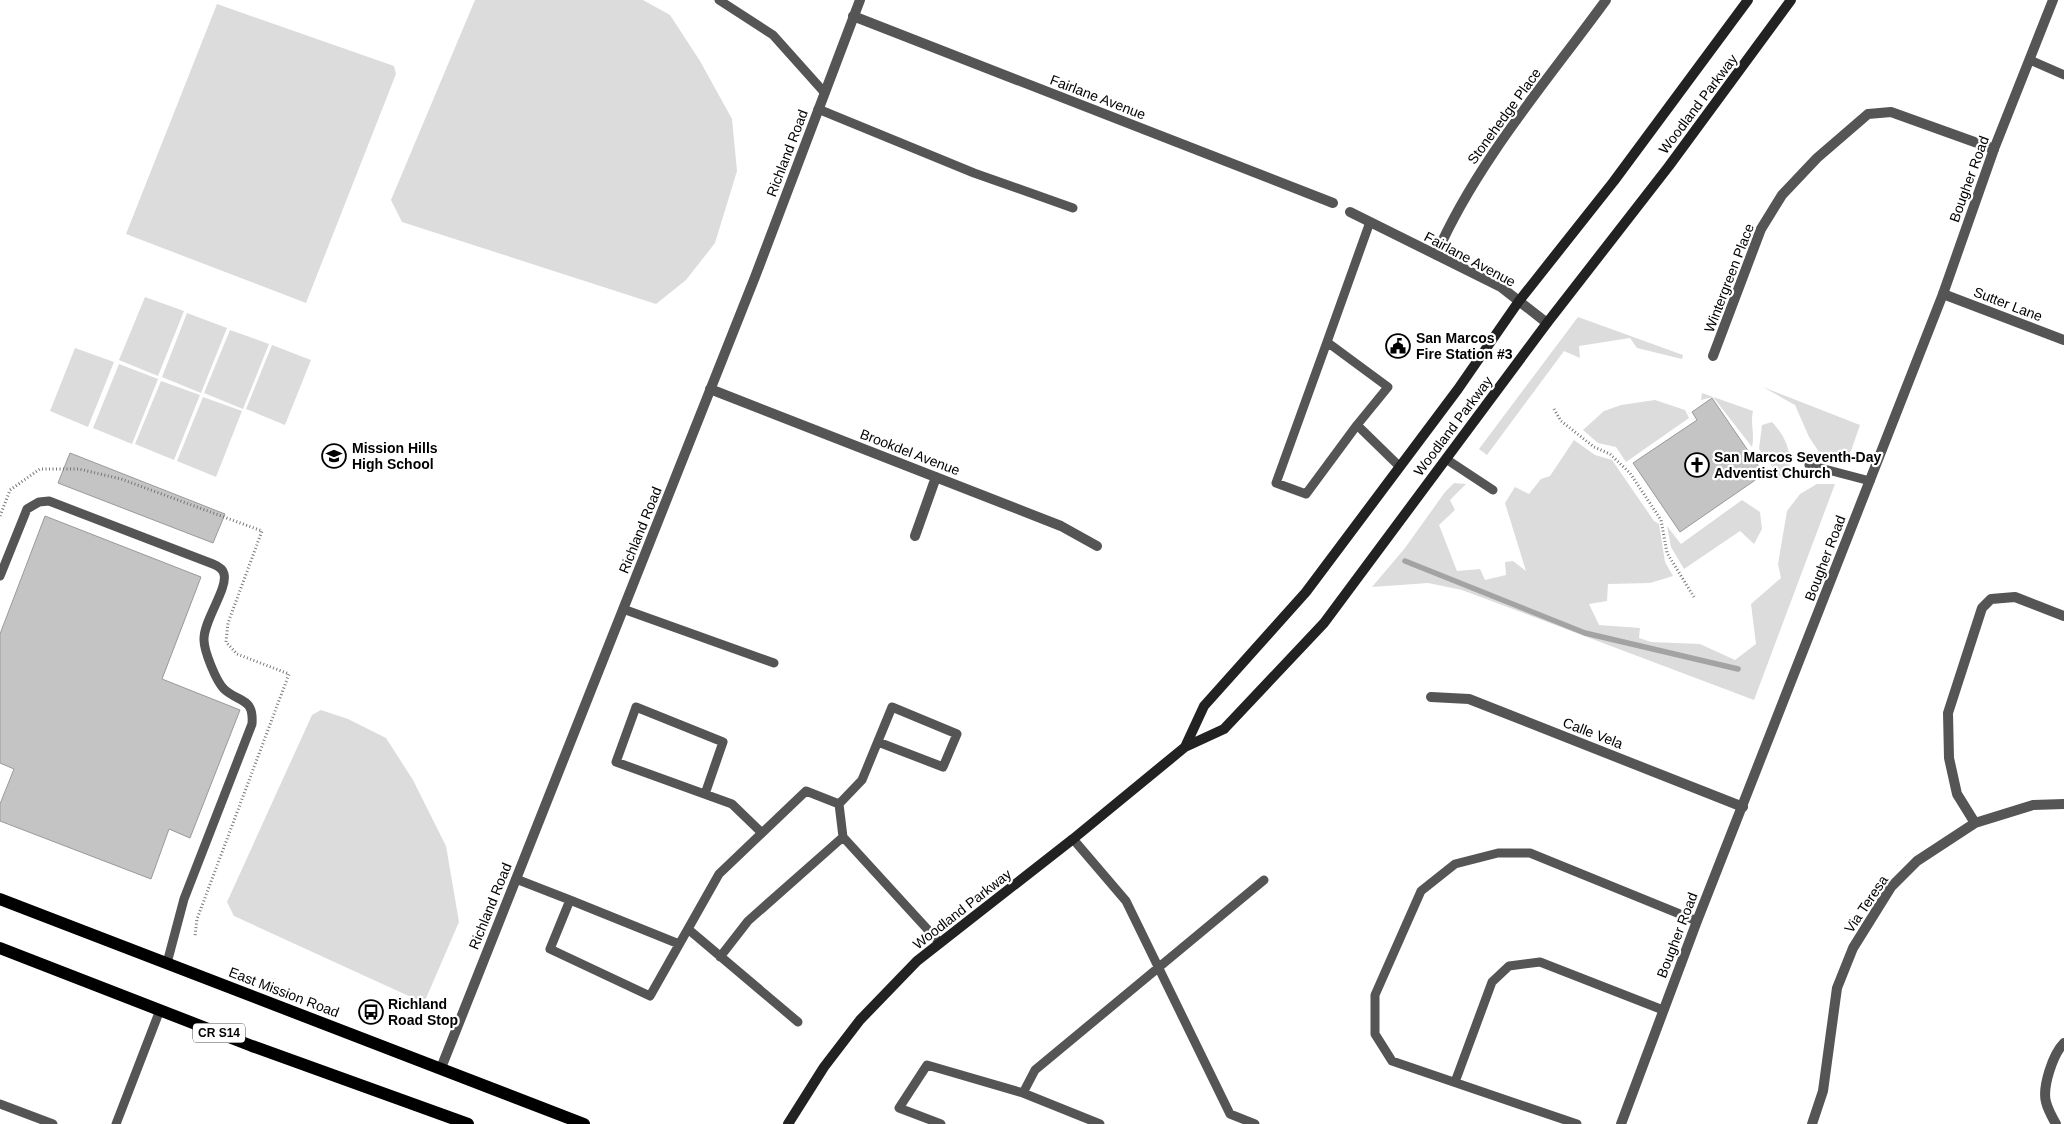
<svg xmlns="http://www.w3.org/2000/svg" width="2064" height="1124" font-family="Helvetica,sans-serif">
  <rect width="100%" height="100%" fill="#fff"/>
  <path fill="#dcdcdc" d="M 475,0 L 643,0 L 670,15 L 700,61 L 732,119 L 737,171 L 715,243 L 686,280 L 656,304 L 402,222 L 391,200 Z
    M 217,4 L 394,66 L 396,74 L 306,303 L 126,234 Z
    M 145,297 L 184,311 L 158,376 L 119,360 Z
    M 187,313 L 227,328 L 201,393 L 162,377 Z
    M 1578,317 L 1683,355 L 1682,359 L 1637,348 L 1630,338 L 1579,346 L 1580,358 L 1564,351 L 1487,455 L 1479,449 Z
    M 230,330 L 269,344 L 243,409 L 204,393 Z
    M 272,345 L 311,360 L 285,425 L 246,409 Z
    M 75,348 L 114,362 L 88,427 L 50,411 Z
    M 119,364 L 158,379 L 132,444 L 93,428 Z
    M 161,381 L 200,395 L 174,460 L 135,444 Z
    M 1763,387 L 1860,425 L 1851,451 L 1843,460 L 1821,455 L 1809,437 L 1795,405 Z
    M 1702,393 L 1753,411 C 1750,423 1755,434 1752,447 L 1713,397 L 1701,400 Z
    M 203,397 L 242,411 L 216,477 L 177,461 Z
    M 1655,400 L 1685,410 L 1689,418 L 1626,462 L 1616,447 L 1598,443 L 1583,430 L 1604,411 L 1621,405 Z
    M 1772,422 C 1787,438 1793,455 1788,476 L 1782,479 L 1759,449 L 1762,425 Z
    M 1574,440 L 1595,455 L 1612,460 L 1654,521 L 1659,524 L 1665,562 L 1673,576 L 1650,583 L 1608,584 L 1607,601 L 1589,604 L 1599,625 L 1640,628 L 1639,638 L 1651,642 L 1700,644 L 1735,660 L 1756,644 L 1751,604 L 1781,578 L 1778,564 L 1787,511 L 1800,494 L 1817,484 L 1835,484 L 1754,700 L 1462,590 L 1428,583 L 1372,587 L 1405,548 L 1445,492 L 1454,483 L 1466,484 L 1450,500 L 1455,510 L 1439,525 L 1457,571 L 1480,569 L 1485,580 L 1506,575 L 1505,562 L 1513,561 L 1526,571 L 1505,503 L 1515,487 L 1529,494 L 1541,479 L 1550,476 Z
    M 1742,500 L 1760,512 L 1762,529 L 1754,544 L 1740,531 L 1684,569 L 1671,547 L 1667,526 L 1681,544 Z
    M 321,710 L 348,719 L 386,738 L 413,780 L 446,846 L 459,922 L 424,1003 L 234,916 L 227,902 L 312,715 Z"/>
  <g fill="none" stroke-linecap="round" stroke-linejoin="round">
    <path stroke="#a3a3a3" stroke-width="5.5" d="M 1405,561 L 1585,633 L 1738,669"/>
  </g>
  <path fill="#c4c4c4" stroke="#999" d="M 1712,398 L 1764,474 L 1680,532 L 1633,463 L 1697,420 L 1692,412 Z
    M 70,453 L 225,514 L 213,543 L 58,483 Z
    M 45,516 L 201,577 L 162,679 L 240,710 L 190,838 L 169,829 L 151,879 L 0,821 L 0,804 L 14,769 L 0,763 L 0,634 Z"/>
  <g fill="none" stroke-linecap="round" stroke-linejoin="round">
    <path stroke="#777" stroke-width="3" stroke-dasharray="1 2.5" stroke-linecap="butt" d="M 1554,409 L 1561,421 L 1594,447 L 1610,454 L 1630,473 L 1661,520 L 1667,553 L 1694,597
      M 0,516 L 10,490 L 40,469 L 79,469 L 121,479 L 262,531 L 228,623 L 226,642 L 237,654 L 289,674 L 197,919 L 195,936"/>
    <path stroke="#555" stroke-width="9" d="M 719,0 L 773,35 L 824,92
      M 2030,60 L 2064,75
      M 818,109 L 974,173 L 1073,208
      M 1370,222 L 1327,342 L 1388,387 L 1357,425 L 1399,466
      M 1327,342 L 1276,483 L 1306,494 L 1357,425
      M 1446,459 L 1493,490
      M 1809,465 L 1870,481
      M 0,576 L 27,509 L 39,502 L 49,501 L 213,564 C 218,566 223,569 224,574 C 228,589 203,621 204,640 C 204,651 216,681 224,689 C 239,703 254,697 252,724 L 184,899 L 167,963
      M 623,609 L 774,663
      M 878,742 L 943,767 L 957,734 L 892,707 L 862,780 L 839,804 L 843,837 L 940,943
      M 705,794 L 723,742 L 636,707 L 616,762 L 732,804 L 762,833
      M 1073,839 L 1126,901 L 1230,1114 L 1255,1124
      M 516,879 L 570,900
      M 688,929 L 798,1022
      M 679,944 L 570,900 L 550,949 L 650,996 L 719,874 L 806,791 L 839,804
      M 720,957 L 748,921 L 843,837
      M 1455,1082 L 1492,982 L 1509,966 L 1540,962 L 1663,1010
      M 1023,1093 L 1035,1070 L 1264,880
      M 0,1104 L 53,1124
      M 116,1124 L 160,1010
      M 941,1124 L 899,1108 L 927,1065 L 1023,1093 L 1100,1124
      M 1577,1124 L 1392,1061 L 1375,1034 L 1375,995 L 1421,891 L 1455,864 L 1498,853 L 1530,853 L 1697,921"/>
    <path stroke="#555" stroke-width="10" d="M 853,16 L 1333,203
      M 1350,212 L 1501,287 L 1547,323
      M 1436,255 C 1476,163 1547,81 1606,0
      M 1943,294 L 2064,340
      M 1713,356 L 1761,229 L 1782,195 L 1817,158 L 1868,114 L 1891,112 L 1994,149
      M 710,389 L 1061,526 L 1097,546
      M 915,536 L 936,477
      M 1431,697 L 1469,699 L 1743,807
      M 1975,823 L 1957,794 L 1949,758 L 1948,713 L 1982,608 L 1991,599 L 2015,597 L 2064,616
      M 441,1068 L 755,277 L 860,0
      M 1812,1124 L 1823,1091 L 1837,988 L 1853,948 L 1891,887 L 1917,861 L 1975,823 L 2033,805 L 2064,804
      M 2056,1124 C 2052,1117 2048,1110 2046,1102 C 2042,1087 2053,1054 2064,1043"/>
    <path stroke="#555" stroke-width="10" d="M 1621,1124 L 1697,921 L 1943,294 L 1994,149 L 2053,0"/>
    <path stroke="#222" stroke-width="10" d="M 1185,747 L 1204,706 L 1306,592 L 1458,389 L 1519,301 L 1614,181 L 1748,0
      M 788,1124 L 824,1067 L 860,1020 L 917,961 L 1073,839 L 1185,747 L 1224,729 L 1324,623 L 1547,323 L 1669,166 L 1791,0"/>
    <path stroke="#000" stroke-width="12" d="M 0,899 L 584,1124
      M 0,948 L 252,1046 L 468,1124"/>
  </g>
  <defs>
    <g id="civic-ring" transform="scale(1.25)"><circle r="9.5" fill="#fff" stroke="#000" stroke-width="1.5"/><path d="M-.6-6.5H3V-4.5H.6V-3L4-1V1h2V6H-6V1h2V-1L-.6-3ZM-1.2 2.5V6h2.4V2.5Z" fill="#000"/></g>
    <g id="school-ring" transform="scale(1.25)"><circle r="9.5" fill="#fff" stroke="#000" stroke-width="1.5"/><path d="M0-5L7-2L0 1L-7-2ZM-4 1L0 2.5L4 1V4Q0 6-4 4Z" fill="#000"/></g>
    <g id="church-ring" transform="scale(1.25)"><circle r="9.5" fill="#fff" stroke="#000" stroke-width="1.5"/><path d="M-1.2-6h2.4v3.5h3.3v2.4h-3.3V6h-2.4V-.1h-3.3v-2.4h3.3Z" fill="#000"/></g>
    <g id="bus-ring" transform="scale(1.25)"><circle r="9.5" fill="#fff" stroke="#000" stroke-width="1.5"/><path d="M-5-6H5V4H4V6H2V4H-2V6H-4V4H-5ZM-3.5-4V0h7V-4ZM-3.5 1.2v1.5H-2V1.2ZM2 1.2v1.5H3.5V1.2Z" fill="#000"/></g>
  </defs>
  <g fill-rule="evenodd">
    <use href="#civic-ring" x="1398" y="346"/>
    <use href="#school-ring" x="334" y="456"/>
    <use href="#church-ring" x="1697" y="465"/>
    <use href="#bus-ring" x="371" y="1012"/>
  </g>
  <g text-anchor="middle" dominant-baseline="central" stroke-width="4.5" stroke-linejoin="round" paint-order="stroke">
    <rect fill="#fff" stroke="#4c4c4c" stroke-width="1" x="193" y="1023.5" width="52" height="19" rx="4"/>
    <g font-size="12" font-weight="bold" fill="#000">
      <text x="219" y="1033">CR S14</text>
    </g>
    <g font-size="14" fill="#000" stroke="#fff">
      <text transform="translate(1098 97) rotate(21)">Fairlane Avenue</text>
      <text transform="translate(1698 104) rotate(-53)">Woodland Parkway</text>
      <text transform="translate(1504 116) rotate(-54)">Stonehedge Place</text>
      <text transform="translate(787 153) rotate(-69)">Richland Road</text>
      <text transform="translate(1969 179) rotate(-70)">Bougher Road</text>
      <text transform="translate(1470 259) rotate(28)">Fairlane Avenue</text>
      <text transform="translate(1729 278) rotate(-69)">Wintergreen Place</text>
      <text transform="translate(2008 304) rotate(21)">Sutter Lane</text>
      <text transform="translate(1453 426) rotate(-53)">Woodland Parkway</text>
      <text transform="translate(910 452) rotate(21)">Brookdel Avenue</text>
      <text transform="translate(640 530) rotate(-68)">Richland Road</text>
      <text transform="translate(1825 558) rotate(-69)">Bougher Road</text>
      <text transform="translate(1593 733) rotate(21)">Calle Vela</text>
      <text transform="translate(1866 904) rotate(-56)">Via Teresa</text>
      <text transform="translate(490 906) rotate(-68)">Richland Road</text>
      <text transform="translate(962 909) rotate(-38)">Woodland Parkway</text>
      <text transform="translate(1677 935) rotate(-69)">Bougher Road</text>
      <text transform="translate(284 992) rotate(21)">East Mission Road</text>
    </g>
    <g font-size="14" font-weight="bold" fill="#000" stroke="#fff" text-anchor="start">
      <text x="1416" y="338">San Marcos<tspan x="1416" dy="16">Fire Station #3</tspan></text>
      <text x="352" y="448">Mission Hills<tspan x="352" dy="16">High School</tspan></text>
      <text x="1714" y="457">San Marcos Seventh-Day<tspan x="1714" dy="16">Adventist Church</tspan></text>
      <text x="388" y="1004">Richland<tspan x="388" dy="16">Road Stop</tspan></text>
    </g>
  </g>
</svg>
